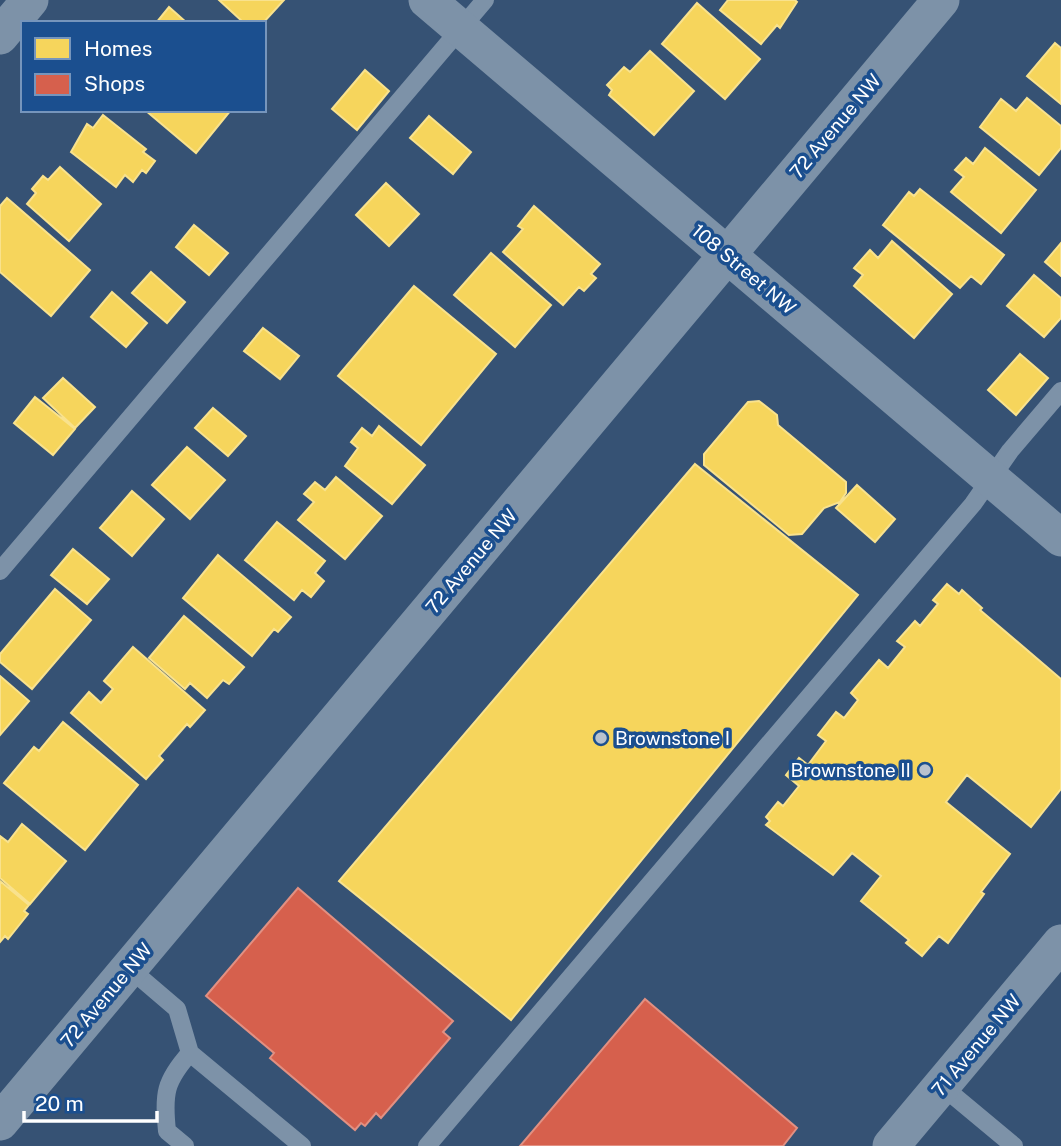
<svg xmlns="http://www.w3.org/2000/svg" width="1061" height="1146" font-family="'Public Sans',sans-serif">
  <rect width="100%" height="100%" fill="#365274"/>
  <path fill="#f6d55c" stroke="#f9e28d" stroke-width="2" d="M 219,0 L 284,0 L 263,23 L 244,23 Z
    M 728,0 L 795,0 L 797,2 L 780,28 L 777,25 L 761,44 L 720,10 Z
    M 697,3 L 760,59 L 725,99 L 662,44 Z
    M 169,7 L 187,23 L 156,23 Z
    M 1055,43 L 1061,48 L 1061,104 L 1027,76 Z
    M 650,51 L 694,91 L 654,135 L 609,95 L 612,90 L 607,85 L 624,67 L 630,72 Z
    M 365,70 L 389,91 L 357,130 L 332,109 Z
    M 1027,98 L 1061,126 L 1061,148 L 1039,175 L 980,127 L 1001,99 L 1016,111 Z
    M 145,110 L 231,110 L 196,153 Z
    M 103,115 L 146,149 L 143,152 L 155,161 L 146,173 L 142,170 L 133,182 L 125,175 L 116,187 L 71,152 L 87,124 L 93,128 Z
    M 429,116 L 471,152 L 453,174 L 410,138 Z
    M 985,148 L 1036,190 L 1001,233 L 951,192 L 964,177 L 955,170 L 966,158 L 973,164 Z
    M 60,167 L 101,204 L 69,241 L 27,204 L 36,193 L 32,189 L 43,176 L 48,180 Z
    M 386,183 L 419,214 L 389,246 L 356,215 Z
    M 920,189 L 1004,255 L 981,284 L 971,276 L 960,288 L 883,225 L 909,192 L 914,196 Z
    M 7,198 L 90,270 L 51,316 L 0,272 L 0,206 Z
    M 534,206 L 600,264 L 591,274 L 596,278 L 584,291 L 579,287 L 563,305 L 503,252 L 523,229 L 518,226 Z
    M 194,225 L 228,253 L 209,275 L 176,247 Z
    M 892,241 L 952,294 L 914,338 L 854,286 L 863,275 L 854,268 L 870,250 L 878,258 Z
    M 1061,243 L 1061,276 L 1045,262 Z
    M 491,253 L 551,305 L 515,347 L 454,295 Z
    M 151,272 L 185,302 L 167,323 L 132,293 Z
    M 1034,275 L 1061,298 L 1061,318 L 1044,337 L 1007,306 Z
    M 414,286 L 496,354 L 421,445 L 338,376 Z
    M 112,292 L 147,323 L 126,347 L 91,317 Z
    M 263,328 L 299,356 L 280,379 L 244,351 Z
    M 1020,354 L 1048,378 L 1016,415 L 988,390 Z
    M 63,378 L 95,407 L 75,428 L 43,398 Z
    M 35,397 L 75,429 L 53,455 L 14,423 Z
    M 759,401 L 777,415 L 778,425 L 846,482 L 846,493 L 840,502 L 824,508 L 802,534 L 789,535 L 704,465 L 704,454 L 748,402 Z
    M 213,408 L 246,436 L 228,456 L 195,428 Z
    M 379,426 L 425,465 L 392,504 L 345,466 L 358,448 L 351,442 L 362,428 L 372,436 Z
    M 187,447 L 225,480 L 190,519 L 152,485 Z
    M 695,464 L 858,595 L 511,1020 L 339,881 Z
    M 336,477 L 382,516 L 345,559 L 298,520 L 314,502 L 304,494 L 315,482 L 325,490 Z
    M 857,485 L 895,519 L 875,542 L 836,508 Z
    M 132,491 L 164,519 L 132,556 L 100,528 Z
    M 277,522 L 325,561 L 315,573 L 324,581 L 311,597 L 302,590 L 294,600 L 245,560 Z
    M 73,549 L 109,579 L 87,604 L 51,575 Z
    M 218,555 L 291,617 L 278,632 L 274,629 L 252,656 L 183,598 Z
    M 947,584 L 959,594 L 962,590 L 982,608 L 980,610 L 1061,679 L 1061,789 L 1031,827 L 967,775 L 946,802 L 1010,854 L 981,892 L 984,894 L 948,943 L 939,936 L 922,956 L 906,943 L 909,940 L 861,901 L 881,876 L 852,853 L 833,875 L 766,825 L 770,821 L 766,817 L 778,802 L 783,806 L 799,786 L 786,775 L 799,758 L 808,765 L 826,741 L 818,735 L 836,712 L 844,718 L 858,700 L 851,693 L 879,660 L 888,668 L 905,647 L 897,641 L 915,621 L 920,626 L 938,604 L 933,600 Z
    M 55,589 L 91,620 L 32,689 L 0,662 L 0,654 Z
    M 184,616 L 244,667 L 229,684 L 223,680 L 207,698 L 190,683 L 185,689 L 149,658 Z
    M 133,647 L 205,710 L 190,727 L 187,724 L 159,756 L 163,760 L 146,779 L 71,713 L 89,692 L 101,703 L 113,689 L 104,681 Z
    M 0,676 L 29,701 L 0,735 Z
    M 63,722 L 138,785 L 85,850 L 4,783 L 34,747 L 39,751 Z
    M 22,824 L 66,861 L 30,904 L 0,878 L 0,836 L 8,842 Z
    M 0,881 L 29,905 L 24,911 L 28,914 L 8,939 L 5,936 L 0,942 Z"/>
  <path fill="#d6604d" stroke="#e29082" stroke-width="2" d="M 298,888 L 453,1021 L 443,1032 L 450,1038 L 381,1118 L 376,1113 L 365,1126 L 361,1123 L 355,1130 L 270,1058 L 274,1053 L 206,996 Z
    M 645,999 L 797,1128 L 783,1146 L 520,1146 Z"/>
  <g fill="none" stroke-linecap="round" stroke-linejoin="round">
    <path stroke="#7d92a8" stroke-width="18" d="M 0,571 L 485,0
      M 129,968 L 177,1009 L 190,1053 L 302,1146
      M 942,1086 L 1014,1146
      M 185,1146 L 167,1131 C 163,1094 165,1081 190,1053
      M 427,1146 L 973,504 L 1010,451 L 1061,391"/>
    <path stroke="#7d92a8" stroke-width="37" d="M 427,0 L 1061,538
      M 0,36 L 30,0
      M 0,1122 L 941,0
      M 891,1146 L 1061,943"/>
  </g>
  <g fill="#b9c2ce" stroke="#1b4f8f" stroke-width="2.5">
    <circle cx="601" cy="738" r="7"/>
    <circle cx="925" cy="770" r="7"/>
  </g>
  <g text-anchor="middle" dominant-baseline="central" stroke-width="7" stroke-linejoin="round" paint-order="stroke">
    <g font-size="19" fill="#fff" stroke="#1b4f8f">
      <text transform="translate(835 126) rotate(-50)">72 Avenue NW</text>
      <text transform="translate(744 269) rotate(40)">108 Street NW</text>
      <text transform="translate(471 561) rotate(-50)">72 Avenue NW</text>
      <text transform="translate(106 995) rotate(-50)">72 Avenue NW</text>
      <text transform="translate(976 1045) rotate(-50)">71 Avenue NW</text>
    </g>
    <g font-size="19" fill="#fff" stroke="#1b4f8f" text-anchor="start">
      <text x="615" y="738">Brownstone I</text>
      <text x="911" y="770" text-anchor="end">Brownstone II</text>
    </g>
  </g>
  <rect x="21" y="21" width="245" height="91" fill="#1b4f8f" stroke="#7695bc" stroke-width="2"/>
  <rect x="35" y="38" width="35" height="21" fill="#f6d55c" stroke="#7695bc" stroke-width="2"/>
  <text x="84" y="56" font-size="21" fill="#ffffff">Homes</text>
  <rect x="35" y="74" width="35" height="21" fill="#d6604d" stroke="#7695bc" stroke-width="2"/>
  <text x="84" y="91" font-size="21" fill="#ffffff">Shops</text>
  <path d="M24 1111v10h133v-10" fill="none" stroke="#ffffff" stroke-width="3.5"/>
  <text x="35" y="1111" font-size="21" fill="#ffffff" stroke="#1b4f8f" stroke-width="5" paint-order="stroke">20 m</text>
</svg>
